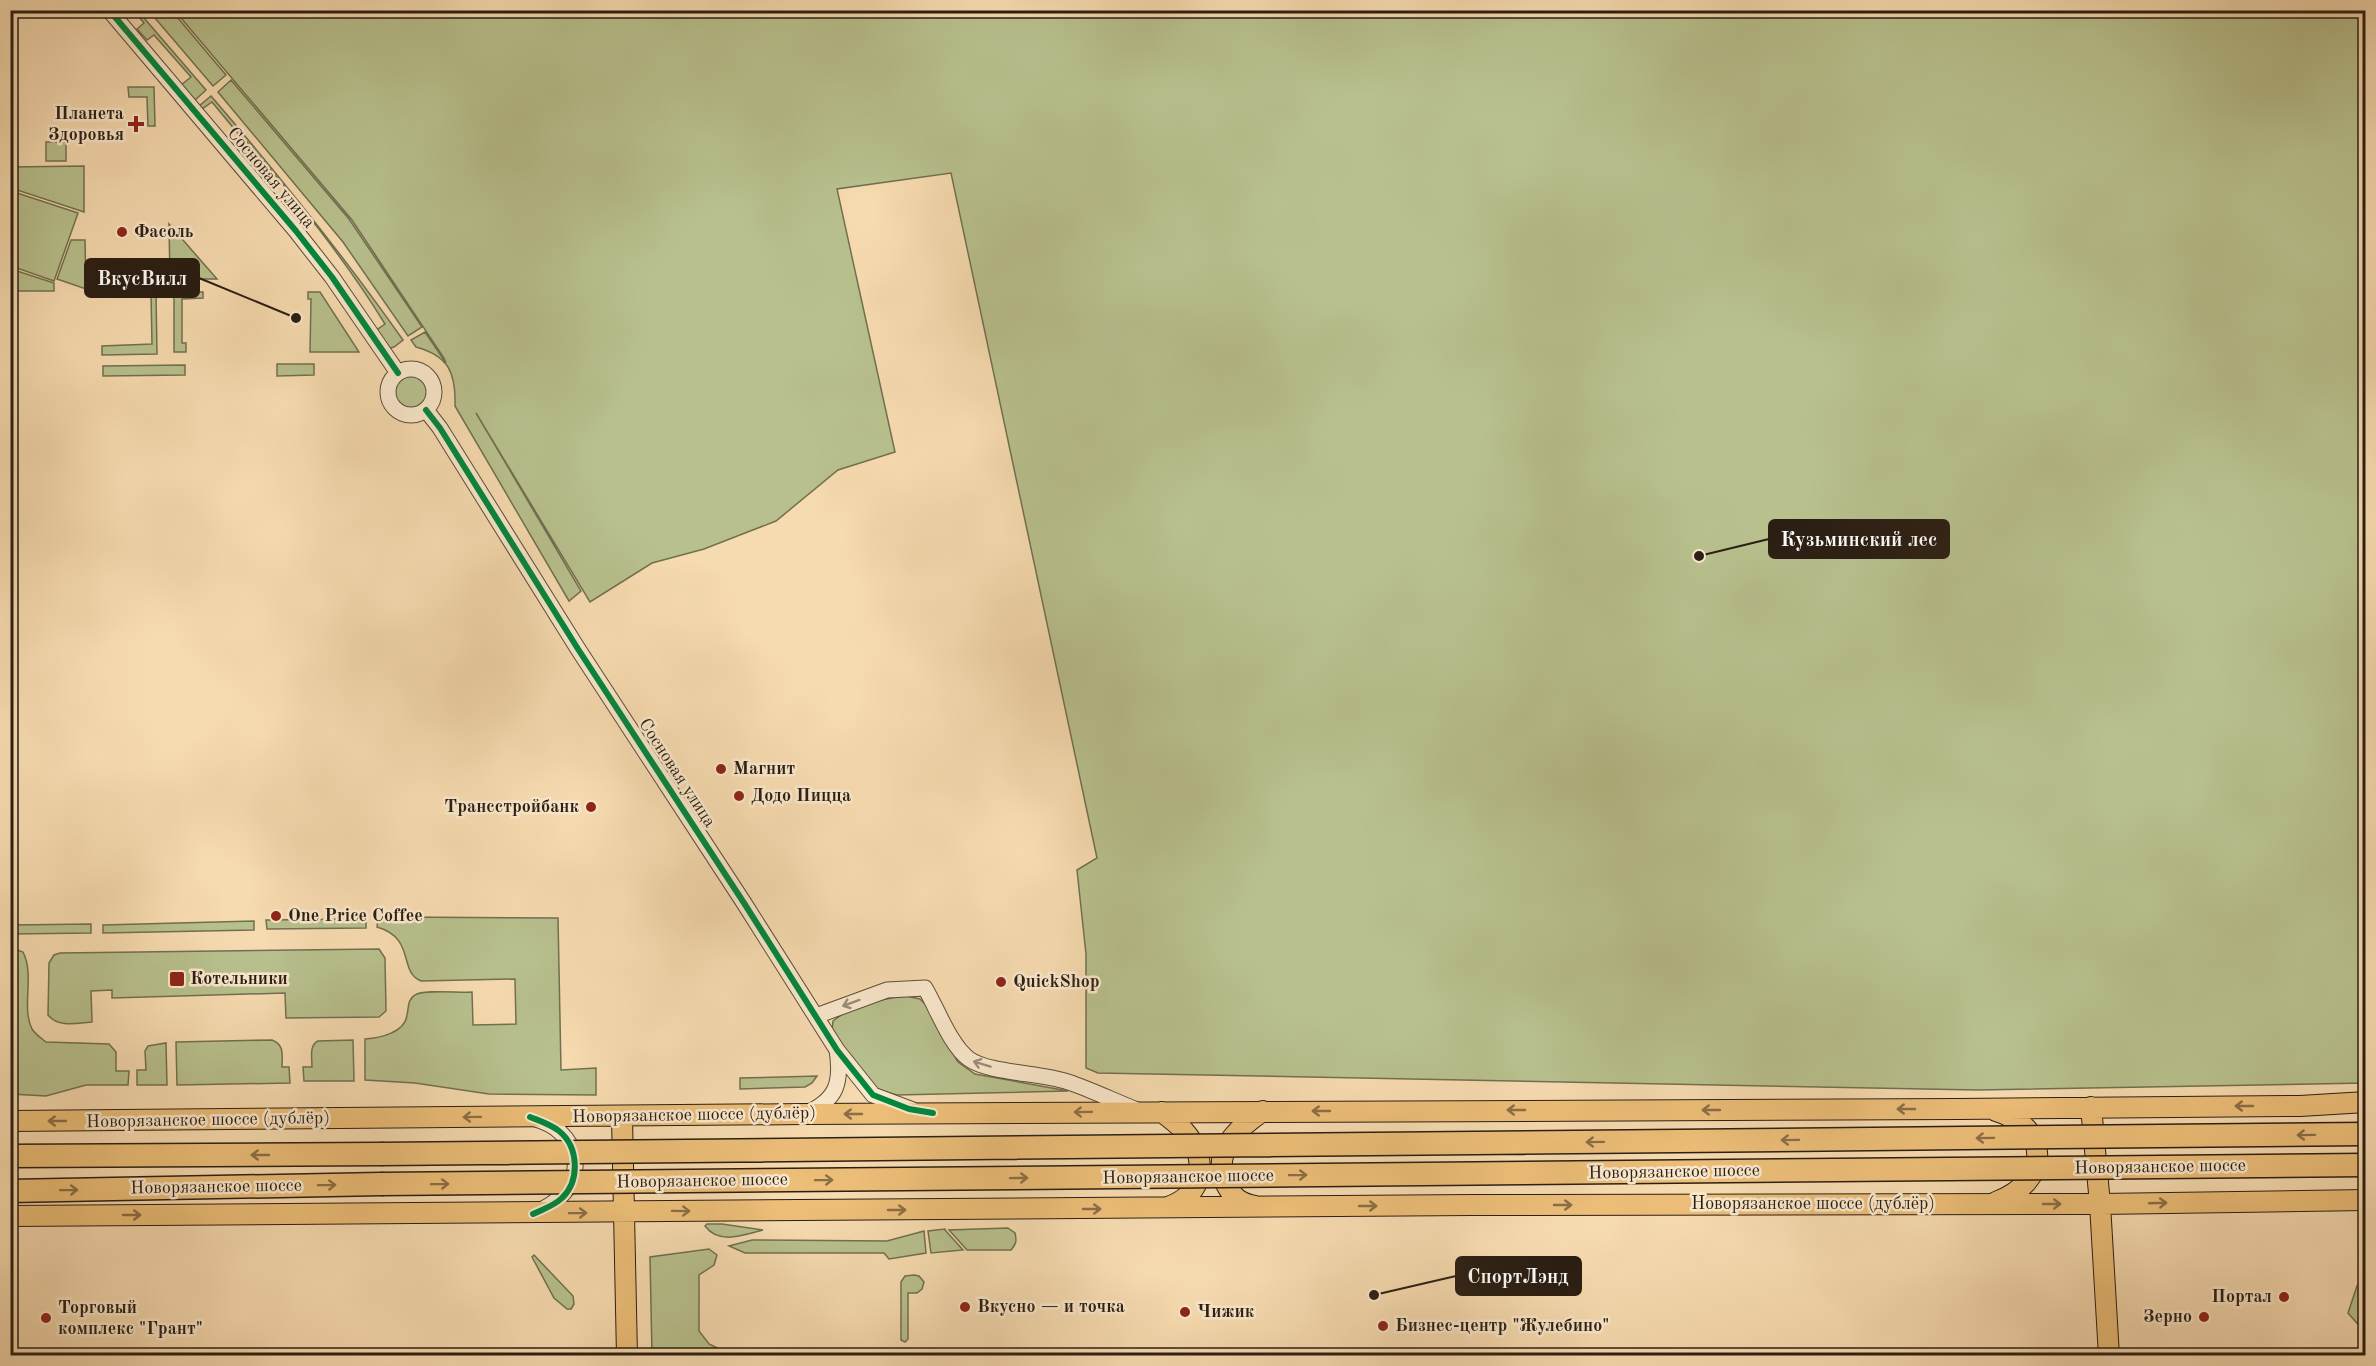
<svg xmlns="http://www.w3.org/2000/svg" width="2376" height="1366" font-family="'Old Standard TT',serif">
  <rect width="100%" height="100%" fill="#f7dbb0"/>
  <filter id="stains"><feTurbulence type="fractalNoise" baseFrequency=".00333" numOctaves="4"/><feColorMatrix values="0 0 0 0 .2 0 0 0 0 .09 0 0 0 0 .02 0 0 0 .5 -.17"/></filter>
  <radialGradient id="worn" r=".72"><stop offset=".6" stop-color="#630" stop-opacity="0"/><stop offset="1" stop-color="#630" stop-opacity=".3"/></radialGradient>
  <path fill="#b8c18e" stroke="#717050" stroke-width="1.5" d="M 134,11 L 138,11 L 206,90 L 194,101 L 181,85 L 191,77 L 154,35 L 147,40 L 137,29 L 144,23 Z
    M 149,11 L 172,11 L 226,75 L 213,86 Z
    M 175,11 L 2365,11 L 2365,1083 L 1978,1090 L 1098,1073 L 1086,1068 L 1086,954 L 1077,870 L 1097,858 L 951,173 L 837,189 L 895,452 L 838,470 L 776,521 L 704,549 L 652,563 L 590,602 L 476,413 L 581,591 L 569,601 L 455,406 C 456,373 449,356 416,347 L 411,340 L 425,332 L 446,363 L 444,358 L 352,220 Z
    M 231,80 L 349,219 L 422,327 L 408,336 L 343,242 L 218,92 Z
    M 128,87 L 154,87 L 155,126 L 148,126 L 147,97 L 129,97 Z
    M 211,96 C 279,175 343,255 403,340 L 394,347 L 387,349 L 375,331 L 385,324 C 345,259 297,200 247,142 L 242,145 L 238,143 L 237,139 L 240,136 L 212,102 L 202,109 L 199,106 Z
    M 46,142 L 66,142 L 66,161 L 46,161 Z
    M 84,166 L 84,212 L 11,188 L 11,167 Z
    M 11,191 L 78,213 L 54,281 L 11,266 Z
    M 169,224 L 217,279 L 170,279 Z
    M 71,240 L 85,240 L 86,289 L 57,279 Z
    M 11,269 L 54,283 L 54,291 L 11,291 Z
    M 174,292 L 203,292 L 203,298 L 182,299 L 182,343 L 186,343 L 186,352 L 174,352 Z
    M 308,292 L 320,292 L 359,352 L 310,352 L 311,299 L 308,299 Z
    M 156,293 L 157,354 L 102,355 L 102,346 L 152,344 L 151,294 Z
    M 277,364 L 314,364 L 314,375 L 277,376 Z
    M 185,365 L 185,375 L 103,376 L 103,366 Z
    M395 392a16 16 0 1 1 32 0a16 16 0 1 1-32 0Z
    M 395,917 L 558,918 L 561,1070 L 596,1068 L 596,1095 L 489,1094 L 415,1083 L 365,1080 L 365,1039 C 379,1038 405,1033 407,1015 C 409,1007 407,1000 415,995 C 424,989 459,993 472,992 L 473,1025 L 516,1024 L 515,979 L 421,981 C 398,972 416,938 377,927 L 378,920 Z
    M 366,919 L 366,928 L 267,929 L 266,920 Z
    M 254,921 L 254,930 L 103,933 L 103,925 Z
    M 91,924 L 91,933 L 11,934 L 11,925 Z
    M 11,948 L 23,952 C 35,975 21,1007 32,1029 C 35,1034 41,1038 46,1042 L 109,1044 L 116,1052 L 116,1071 L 129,1071 L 128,1085 L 86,1085 L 46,1096 L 11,1094 Z
    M 379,949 L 385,958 L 386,1011 L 379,1017 L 286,1018 L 285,993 L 112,998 L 112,990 L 91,991 L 92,1022 C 78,1023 58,1028 48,1015 L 49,963 L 54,955 L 60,953 Z
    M 906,996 L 920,999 L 928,1007 L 938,1029 L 958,1062 L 975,1074 L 1068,1091 L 897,1095 L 875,1089 L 862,1075 L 832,1031 L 833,1021 C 854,1004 880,999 906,996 Z
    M 272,1040 C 285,1045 282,1055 282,1067 L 289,1067 L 290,1083 L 177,1085 L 176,1042 Z
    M 353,1040 L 354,1081 L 304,1081 L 303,1067 L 312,1067 C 312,1058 309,1045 318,1041 Z
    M 166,1043 L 167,1085 L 137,1085 L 137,1070 L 146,1070 L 145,1051 L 148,1046 Z
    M 817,1076 L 812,1083 L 805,1087 L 740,1089 L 740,1078 Z
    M 707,1224 L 722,1224 L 763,1230 C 744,1235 719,1245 705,1226 Z
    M 1008,1228 L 1015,1233 C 1017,1241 1016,1244 1011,1250 L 967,1250 L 949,1230 Z
    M 945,1229 L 945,1230 L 963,1250 L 931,1253 L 928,1231 Z
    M 924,1231 L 926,1253 L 889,1259 L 884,1253 L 745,1253 L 729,1246 L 752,1240 L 887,1241 Z
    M 709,1249 L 717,1255 L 714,1265 L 699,1275 L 699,1331 L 709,1344 L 732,1355 L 652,1355 L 650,1257 Z
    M 534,1255 L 573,1296 L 574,1304 L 571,1309 L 567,1309 L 554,1298 L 532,1257 Z
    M 914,1275 L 919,1276 L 924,1282 L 922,1289 L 917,1293 L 908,1293 L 908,1339 L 905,1342 L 901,1340 L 901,1282 L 905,1276 Z
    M 2365,1277 L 2366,1330 L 2363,1330 L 2348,1313 L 2357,1286 Z"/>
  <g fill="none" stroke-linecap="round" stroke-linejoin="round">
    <g stroke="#5d4d3a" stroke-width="17">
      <path id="minor" d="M 109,10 L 296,231 L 332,277 L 398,373
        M388 392a23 23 0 1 1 46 0a23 23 0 1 1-46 0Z
        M 426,410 L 440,428 L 578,649 L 744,903 L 837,1050 L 873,1095 L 913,1110
        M 816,1016 L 887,990 L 925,988 C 937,1008 950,1045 969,1059 C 988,1073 1042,1073 1068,1082 C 1092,1090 1114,1101 1137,1110
        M 805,1114 C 837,1100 842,1083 837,1050
        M 533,1118 C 543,1121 554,1125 561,1133 C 590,1162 571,1198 538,1211"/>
    </g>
    <g stroke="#2a1e13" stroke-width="22">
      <path id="major" d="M 2091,1107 L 2100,1204 L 2109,1356
        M 1996,1111 C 2052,1128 2050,1182 1996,1202
        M 1162,1112 C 1170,1118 1178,1124 1184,1131 C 1209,1159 1205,1194 1168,1207
        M 622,1117 L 627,1356
        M 10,1121 L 805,1114 L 1959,1109 L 2300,1106 L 2366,1102
        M 1255,1206 C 1240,1203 1233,1198 1226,1184 C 1211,1151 1238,1128 1263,1111
        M 10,1216 L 1472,1205 L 2100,1204 L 2366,1200"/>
    </g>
    <g stroke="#2a1e13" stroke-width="25">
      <path id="highway" d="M 10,1156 L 381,1154
        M 10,1191 L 381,1184"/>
    </g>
    <use href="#minor" stroke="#fae8cc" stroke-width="15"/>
    <use href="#major" stroke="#ecbe78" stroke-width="20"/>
    <use href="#highway" stroke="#ecbe78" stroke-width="22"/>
    <g stroke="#2a1e13" stroke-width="25" stroke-linecap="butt">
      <path id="highway-bridge" d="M 381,1154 L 2365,1134
        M 381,1184 L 2365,1165"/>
    </g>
    <use href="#highway-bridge" stroke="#ecbe78" stroke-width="22"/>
    <g stroke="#fae8cc" stroke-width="10">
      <path id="cycleway" d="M 109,10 L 296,231 L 332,277 L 398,373
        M 426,410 L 440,428 L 578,649 L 744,903 L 837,1050 L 873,1095 L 909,1109 L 933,1113
        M 530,1117 C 540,1121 550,1124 559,1131 C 579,1147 580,1181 562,1198 C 554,1206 543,1209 533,1214"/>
    </g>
    <use href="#cycleway" stroke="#00873e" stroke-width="6"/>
  </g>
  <defs><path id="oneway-shaft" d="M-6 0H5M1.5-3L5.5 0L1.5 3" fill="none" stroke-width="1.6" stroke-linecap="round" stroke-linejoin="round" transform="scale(1.5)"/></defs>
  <g stroke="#9c8d79">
    <use href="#oneway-shaft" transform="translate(851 1003) rotate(160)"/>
    <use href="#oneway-shaft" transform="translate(982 1064) rotate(-163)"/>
  </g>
  <g stroke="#8b6e46">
    <use href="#oneway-shaft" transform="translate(2244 1106) rotate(180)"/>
    <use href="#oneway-shaft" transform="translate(1906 1109) rotate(180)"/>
    <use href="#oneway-shaft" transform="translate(1516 1110) rotate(180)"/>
    <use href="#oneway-shaft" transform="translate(1711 1110) rotate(180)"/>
    <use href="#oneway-shaft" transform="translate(1321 1111) rotate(180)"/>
    <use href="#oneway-shaft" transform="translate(1083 1112) rotate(179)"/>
    <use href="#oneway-shaft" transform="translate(853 1114) rotate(180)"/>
    <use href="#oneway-shaft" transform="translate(472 1117) rotate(179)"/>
    <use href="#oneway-shaft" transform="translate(57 1121) rotate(-180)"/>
    <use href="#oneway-shaft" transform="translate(2306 1135) rotate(179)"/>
    <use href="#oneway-shaft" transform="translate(1985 1138) rotate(179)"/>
    <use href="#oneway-shaft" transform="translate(1790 1140) rotate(179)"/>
    <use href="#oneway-shaft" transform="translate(1595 1142) rotate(179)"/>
    <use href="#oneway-shaft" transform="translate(260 1155) rotate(180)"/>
    <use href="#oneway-shaft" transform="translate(1298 1175) rotate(-1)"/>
    <use href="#oneway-shaft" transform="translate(1019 1178) rotate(-1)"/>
    <use href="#oneway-shaft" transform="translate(824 1180) rotate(-1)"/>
    <use href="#oneway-shaft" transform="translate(440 1184) rotate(-1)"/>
    <use href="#oneway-shaft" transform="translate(327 1185) rotate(-1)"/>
    <use href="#oneway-shaft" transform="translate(69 1190) rotate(-1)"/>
    <use href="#oneway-shaft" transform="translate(2158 1203) rotate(-2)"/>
    <use href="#oneway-shaft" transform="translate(2052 1204)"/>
    <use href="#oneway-shaft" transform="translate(1563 1205)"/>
    <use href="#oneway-shaft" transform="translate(1368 1206)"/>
    <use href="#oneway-shaft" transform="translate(1092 1209)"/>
    <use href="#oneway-shaft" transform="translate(897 1210)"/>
    <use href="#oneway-shaft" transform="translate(681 1211) rotate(1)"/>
    <use href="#oneway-shaft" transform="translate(578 1213) rotate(-1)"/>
    <use href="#oneway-shaft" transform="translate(132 1215)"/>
  </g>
  <g fill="#8f2418" stroke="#fae8cc" stroke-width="2">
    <path d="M133 115h6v6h6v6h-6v6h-6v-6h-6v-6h6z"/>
    <circle cx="122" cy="232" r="6"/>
    <circle cx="721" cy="769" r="6"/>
    <circle cx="739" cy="796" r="6"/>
    <circle cx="591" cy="807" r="6"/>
    <circle cx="276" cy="916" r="6"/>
    <rect x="169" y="971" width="16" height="16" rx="3"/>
    <circle cx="1001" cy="982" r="6"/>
    <circle cx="2284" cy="1297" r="6"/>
    <circle cx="965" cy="1307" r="6"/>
    <circle cx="1185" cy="1312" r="6"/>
    <circle cx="2204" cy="1317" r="6"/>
    <circle cx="46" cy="1318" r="6"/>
    <circle cx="1383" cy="1326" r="6"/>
  </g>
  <g text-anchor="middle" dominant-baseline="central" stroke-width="5" stroke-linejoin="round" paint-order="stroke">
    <g font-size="18" font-weight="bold" fill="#2a1e13" stroke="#fae8cc" text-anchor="start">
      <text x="124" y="114" text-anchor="end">Планета<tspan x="124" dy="21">Здоровья</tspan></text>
      <text x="134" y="232">Фасоль</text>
      <text x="733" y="769">Магнит</text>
      <text x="751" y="796">Додо Пицца</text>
      <text x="579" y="807" text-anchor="end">Трансстройбанк</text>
      <text x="288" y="916">One Price Coffee</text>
      <text x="190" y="979">Котельники</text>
      <text x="1013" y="982">QuickShop</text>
      <text x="2272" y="1297" text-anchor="end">Портал</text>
      <text x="977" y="1307">Вкусно — и точка</text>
      <text x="58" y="1308">Торговый<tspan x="58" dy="21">комплекс "Грант"</tspan></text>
      <text x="1197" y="1312">Чижик</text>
      <text x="2192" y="1317" text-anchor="end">Зерно</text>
      <text x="1395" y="1326">Бизнес-центр "Жулебино"</text>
    </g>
    <g font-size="18" fill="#2a1e13" stroke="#fae8cc">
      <text transform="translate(271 178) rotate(50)">Сосновая улица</text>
      <text transform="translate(677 773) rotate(57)">Сосновая улица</text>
      <text transform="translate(694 1115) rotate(-1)">Новорязанское шоссе (дублёр)</text>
      <text transform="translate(208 1120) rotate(-1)">Новорязанское шоссе (дублёр)</text>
      <text transform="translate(2160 1167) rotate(-1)">Новорязанское шоссе</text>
      <text transform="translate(1674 1172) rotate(-1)">Новорязанское шоссе</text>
      <text transform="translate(1188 1177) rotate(-1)">Новорязанское шоссе</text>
      <text transform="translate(702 1181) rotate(-1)">Новорязанское шоссе</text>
      <text transform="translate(216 1187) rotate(-1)">Новорязанское шоссе</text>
      <text x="1813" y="1204">Новорязанское шоссе (дублёр)</text>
    </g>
  </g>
  <path fill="none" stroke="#2a1e13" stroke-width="2" d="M296 318L199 278M1699 556L1769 539M1374 1295L1456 1276"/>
  <g fill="#2a1e13" stroke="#fae8cc" stroke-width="2">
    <circle cx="296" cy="318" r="6"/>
    <circle cx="1699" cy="556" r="6"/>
    <circle cx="1374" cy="1295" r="6"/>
  </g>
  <g fill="#2a1e13" stroke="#2a1e13" stroke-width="2">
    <rect x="85" y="259" width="114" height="38" rx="6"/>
    <rect x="1769" y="520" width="180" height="38" rx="6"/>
    <rect x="1456" y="1257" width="125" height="38" rx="6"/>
  </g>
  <g font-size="20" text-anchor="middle" font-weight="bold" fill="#fff">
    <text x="142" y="285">ВкусВилл</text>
    <text x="1859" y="546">Кузьминский лес</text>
    <text x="1518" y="1283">СпортЛэнд</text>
  </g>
  <rect width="2376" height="1366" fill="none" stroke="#f7dbb0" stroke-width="36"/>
  <rect x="12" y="12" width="2352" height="1342" fill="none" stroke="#2a1e13" stroke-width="3"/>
  <rect x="18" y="18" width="2340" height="1330" fill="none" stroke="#2a1e13" stroke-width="1.5"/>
  <rect width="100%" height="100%" filter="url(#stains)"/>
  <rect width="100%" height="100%" fill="url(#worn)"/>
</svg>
